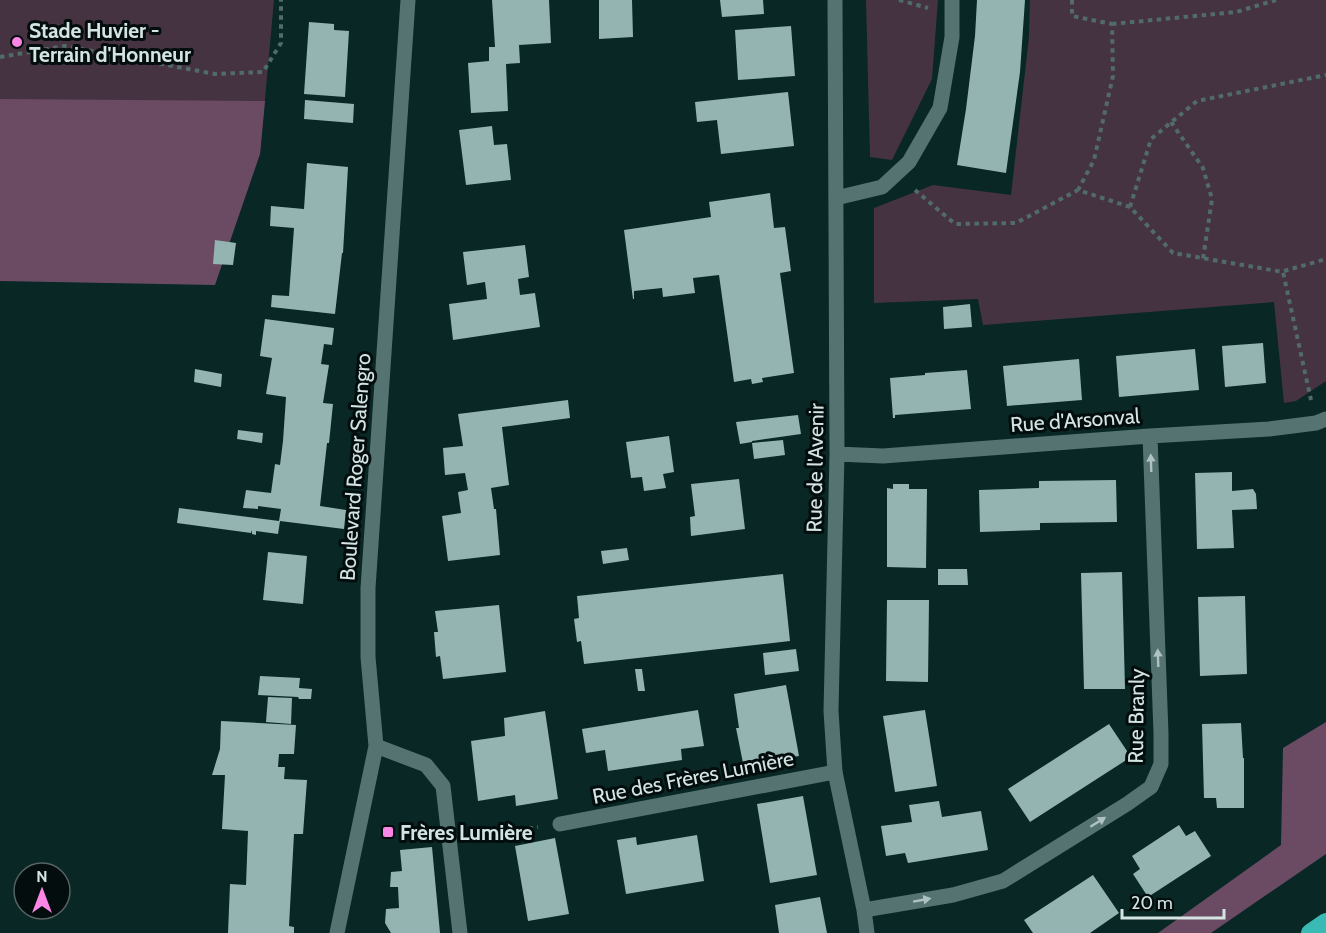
<svg xmlns="http://www.w3.org/2000/svg" width="1326" height="933" font-family="Cabin,sans-serif">
  <rect width="100%" height="100%" fill="#082725"/>
  <path fill="#463342" d="M 0,0 L 274,0 L 260,154 L 0,154 Z
    M 866,0 L 938,0 L 932,79 L 892,160 L 870,157 Z
    M 1030,0 L 1326,0 L 1326,381 L 1296,401 L 1284,403 L 1274,302 L 983,325 L 978,299 L 874,303 L 874,208 L 933,185 L 1011,195 L 1029,37 Z"/>
  <path fill="#6b4b64" d="M 0,99 L 265,101 L 260,154 L 215,285 L 0,281 Z
    M 1326,722 L 1326,854 L 1211,933 L 1158,933 L 1281,845 L 1283,748 Z"/>
  <path fill="#94b4b2" d="M 492,0 L 549,0 L 551,43 L 519,45 L 520,63 L 506,64 L 508,111 L 471,113 L 468,63 L 489,61 L 489,47 L 495,47 Z
    M 599,0 L 632,0 L 633,37 L 599,39 Z
    M 720,0 L 763,0 L 764,14 L 722,17 Z
    M 977,0 L 1025,0 L 1020,72 L 1006,173 L 957,165 L 966,109 L 975,36 Z
    M 309,22 L 334,24 L 334,30 L 349,31 L 345,97 L 304,94 Z
    M 791,26 L 795,76 L 738,80 L 735,30 Z
    M 788,92 L 794,146 L 721,154 L 717,120 L 697,122 L 695,102 Z
    M 305,100 L 354,104 L 353,123 L 304,119 Z
    M 492,126 L 494,145 L 507,144 L 511,180 L 466,185 L 459,130 Z
    M 307,163 L 348,167 L 343,253 L 342,253 L 335,314 L 271,307 L 272,295 L 289,296 L 294,228 L 270,226 L 271,206 L 304,209 Z
    M 770,193 L 774,228 L 785,227 L 791,271 L 780,273 L 794,373 L 762,378 L 763,382 L 752,384 L 751,379 L 734,382 L 719,275 L 693,278 L 695,293 L 663,297 L 662,288 L 634,291 L 634,299 L 633,299 L 624,230 L 711,217 L 709,202 Z
    M 215,240 L 236,243 L 233,265 L 213,264 Z
    M 525,245 L 529,277 L 518,279 L 520,295 L 535,293 L 540,327 L 453,340 L 449,304 L 487,299 L 485,282 L 467,285 L 463,252 Z
    M 970,304 L 972,327 L 944,329 L 943,307 Z
    M 265,319 L 334,328 L 332,345 L 324,344 L 321,364 L 329,365 L 323,403 L 333,404 L 329,443 L 327,443 L 320,506 L 346,510 L 344,529 L 280,521 L 278,534 L 256,531 L 256,535 L 252,534 L 252,530 L 251,533 L 177,523 L 179,508 L 279,521 L 281,509 L 258,506 L 258,509 L 243,508 L 246,490 L 271,493 L 275,464 L 280,465 L 283,441 L 286,397 L 266,394 L 272,358 L 260,356 Z
    M 1263,343 L 1266,383 L 1225,387 L 1222,346 Z
    M 1195,349 L 1199,390 L 1119,397 L 1116,356 Z
    M 1079,359 L 1082,400 L 1007,406 L 1003,366 Z
    M 195,369 L 222,374 L 221,387 L 194,382 Z
    M 967,370 L 971,409 L 895,415 L 895,418 L 893,418 L 890,378 L 925,375 L 925,373 Z
    M 568,400 L 570,418 L 502,427 L 509,485 L 491,488 L 494,509 L 496,509 L 500,555 L 448,561 L 442,516 L 461,513 L 458,492 L 468,490 L 465,473 L 445,475 L 443,448 L 463,446 L 458,414 Z
    M 798,415 L 801,434 L 752,441 L 752,442 L 740,444 L 736,422 Z
    M 238,430 L 263,433 L 262,443 L 237,439 Z
    M 669,436 L 674,472 L 663,474 L 666,488 L 644,491 L 642,477 L 631,478 L 626,442 Z
    M 783,440 L 785,455 L 754,459 L 752,443 Z
    M 1232,472 L 1232,491 L 1253,489 L 1256,494 L 1257,509 L 1232,510 L 1234,548 L 1197,549 L 1195,473 Z
    M 739,479 L 745,529 L 691,536 L 690,517 L 695,516 L 691,484 Z
    M 1116,480 L 1117,522 L 1040,523 L 1040,530 L 980,532 L 979,490 L 1039,488 L 1039,481 Z
    M 893,484 L 909,484 L 909,489 L 927,489 L 926,568 L 887,567 L 887,488 L 893,489 Z
    M 627,548 L 629,560 L 603,564 L 601,551 Z
    M 268,552 L 307,556 L 303,604 L 263,600 Z
    M 938,569 L 967,569 L 968,585 L 938,585 Z
    M 1122,572 L 1125,689 L 1084,689 L 1081,573 Z
    M 783,574 L 790,641 L 584,664 L 581,641 L 577,642 L 574,619 L 579,618 L 577,596 Z
    M 1245,596 L 1247,674 L 1200,676 L 1198,597 Z
    M 887,600 L 929,600 L 928,682 L 886,681 Z
    M 499,605 L 506,672 L 443,679 L 440,656 L 436,657 L 434,632 L 438,632 L 435,611 Z
    M 796,649 L 799,671 L 765,675 L 763,653 Z
    M 635,669 L 642,669 L 645,691 L 638,691 Z
    M 260,676 L 300,678 L 299,688 L 312,689 L 311,699 L 299,699 L 298,697 L 258,695 Z
    M 786,685 L 799,756 L 759,762 L 759,761 L 743,763 L 736,728 L 739,728 L 734,694 Z
    M 268,697 L 292,698 L 291,724 L 266,722 Z
    M 698,710 L 704,746 L 681,749 L 682,760 L 608,771 L 605,750 L 586,753 L 582,729 Z
    M 925,710 L 937,786 L 895,792 L 883,716 Z
    M 545,711 L 558,799 L 516,806 L 515,795 L 478,801 L 471,741 L 505,736 L 504,718 Z
    M 221,721 L 296,725 L 294,754 L 279,754 L 278,767 L 285,767 L 284,779 L 307,780 L 303,834 L 294,834 L 289,926 L 294,927 L 294,933 L 228,933 L 230,884 L 246,885 L 248,831 L 222,829 L 225,775 L 212,775 L 220,749 Z
    M 1241,723 L 1243,758 L 1244,758 L 1244,808 L 1217,808 L 1216,798 L 1204,798 L 1202,724 Z
    M 1109,724 L 1131,757 L 1030,822 L 1008,789 Z
    M 803,796 L 817,875 L 770,883 L 757,804 Z
    M 939,801 L 942,817 L 981,811 L 988,850 L 908,863 L 905,853 L 886,856 L 881,826 L 912,822 L 909,805 Z
    M 1179,825 L 1186,836 L 1195,831 L 1211,856 L 1148,897 L 1133,874 L 1140,869 L 1132,856 Z
    M 697,835 L 704,881 L 626,894 L 617,840 L 636,837 L 637,845 Z
    M 555,838 L 569,914 L 528,921 L 515,846 Z
    M 432,847 L 440,933 L 391,933 L 385,923 L 386,909 L 399,908 L 398,887 L 390,887 L 391,872 L 402,871 L 400,850 Z
    M 1093,875 L 1119,913 L 1090,933 L 1033,933 L 1024,920 Z
    M 820,897 L 827,933 L 779,933 L 775,905 Z"/>
  <g fill="none" stroke-linecap="round" stroke-linejoin="round">
    <path stroke="#516b69" stroke-width="4" stroke-dasharray="4.5 4.5" stroke-linecap="butt" d="M 899,0 L 928,8
      M 1072,0 L 1072,16 L 1112,24 L 1113,76 L 1094,160 L 1078,190
      M 1112,24 L 1236,12 L 1276,0
      M 0,57 L 65,46 L 215,74 L 263,72 L 281,43 L 281,0
      M 1171,122 L 1203,168 L 1212,199 L 1203,259
      M 915,190 L 955,224 L 1016,223 L 1078,190 L 1130,207 L 1173,253 L 1283,272 L 1311,400
      M 1130,207 L 1151,139 L 1197,101 L 1326,75
      M 1284,271 L 1326,259
      M 475,837 L 538,827"/>
    <path stroke="#547371" stroke-width="15" d="M 560,824 L 835,772"/>
    <path stroke="#547371" stroke-width="15" d="M 835,0 L 837,454 L 831,711 L 835,772 L 864,910 L 867,933
      M 836,198 L 882,187 L 909,162 L 940,108 L 952,37 L 952,0
      M 837,454 L 883,456 L 1150,436 L 1269,429 L 1316,423 L 1326,419
      M 376,746 L 426,765 L 443,786 L 460,933
      M 864,910 L 953,895 L 1003,881 L 1127,804 L 1151,787 L 1161,764 L 1161,733 L 1150,436
      M 337,933 L 376,746 L 368,657 L 368,588 L 408,0"/>
    <path stroke="#3abab5" stroke-width="18" d="M 1310,933 L 1326,922"/>
  </g>
  <defs><path id="oneway-solid" d="M-6-.8H1V-3.2L6.5 0L1 3.2V.8H-6Z" transform="scale(1.5)"/></defs>
  <g fill="#adc2c1">
    <use href="#oneway-solid" transform="translate(1151 463) rotate(-92)"/>
    <use href="#oneway-solid" transform="translate(1158 658) rotate(-92)"/>
    <use href="#oneway-solid" transform="translate(1098 822) rotate(-32)"/>
    <use href="#oneway-solid" transform="translate(922 900) rotate(-10)"/>
  </g>
  <g fill="#fb86e5" stroke="#030d0d" stroke-width="2">
    <circle cx="17" cy="42" r="6"/>
    <rect x="382" y="826" width="12" height="12" rx="3"/>
  </g>
  <g text-anchor="middle" dominant-baseline="central" stroke-width="6" stroke-linejoin="round" paint-order="stroke">
    <g font-size="21" font-weight="bold" fill="#d3e4e3" stroke="#030d0d" text-anchor="start">
      <text x="29" y="30">Stade Huvier -<tspan x="29" dy="24">Terrain d'Honneur</tspan></text>
      <text x="400" y="832">Frères Lumière</text>
    </g>
    <g font-size="21" fill="#d3e4e3" stroke="#030d0d">
      <text transform="translate(1075 420) rotate(-4)">Rue d'Arsonval</text>
      <text transform="translate(355 467) rotate(-86)">Boulevard Roger Salengro</text>
      <text transform="translate(815 468) rotate(-89)">Rue de l'Avenir</text>
      <text transform="translate(1136 716) rotate(-89)">Rue Branly</text>
      <text transform="translate(693 777) rotate(-11)">Rue des Frères Lumière</text>
    </g>
  </g>
  <g transform="translate(42 891)"><circle r="28" fill="#030d0d" stroke="#566363" stroke-width="1.5"/>
  <path d="M0-4.5L10 22L0 15L-10 22Z" fill="#fb86e5"/>
  <text y="-9" font-size="16" font-weight="bold" text-anchor="middle" fill="#d3e4e3">N</text>
  </g>
  <path d="M1122 909v9h102v-9" fill="none" stroke="#d3e4e3" stroke-width="3"/>
  <text x="1131" y="909" font-size="18" fill="#d3e4e3" stroke="#030d0d" stroke-width="4.5" paint-order="stroke">20 m</text>
</svg>
